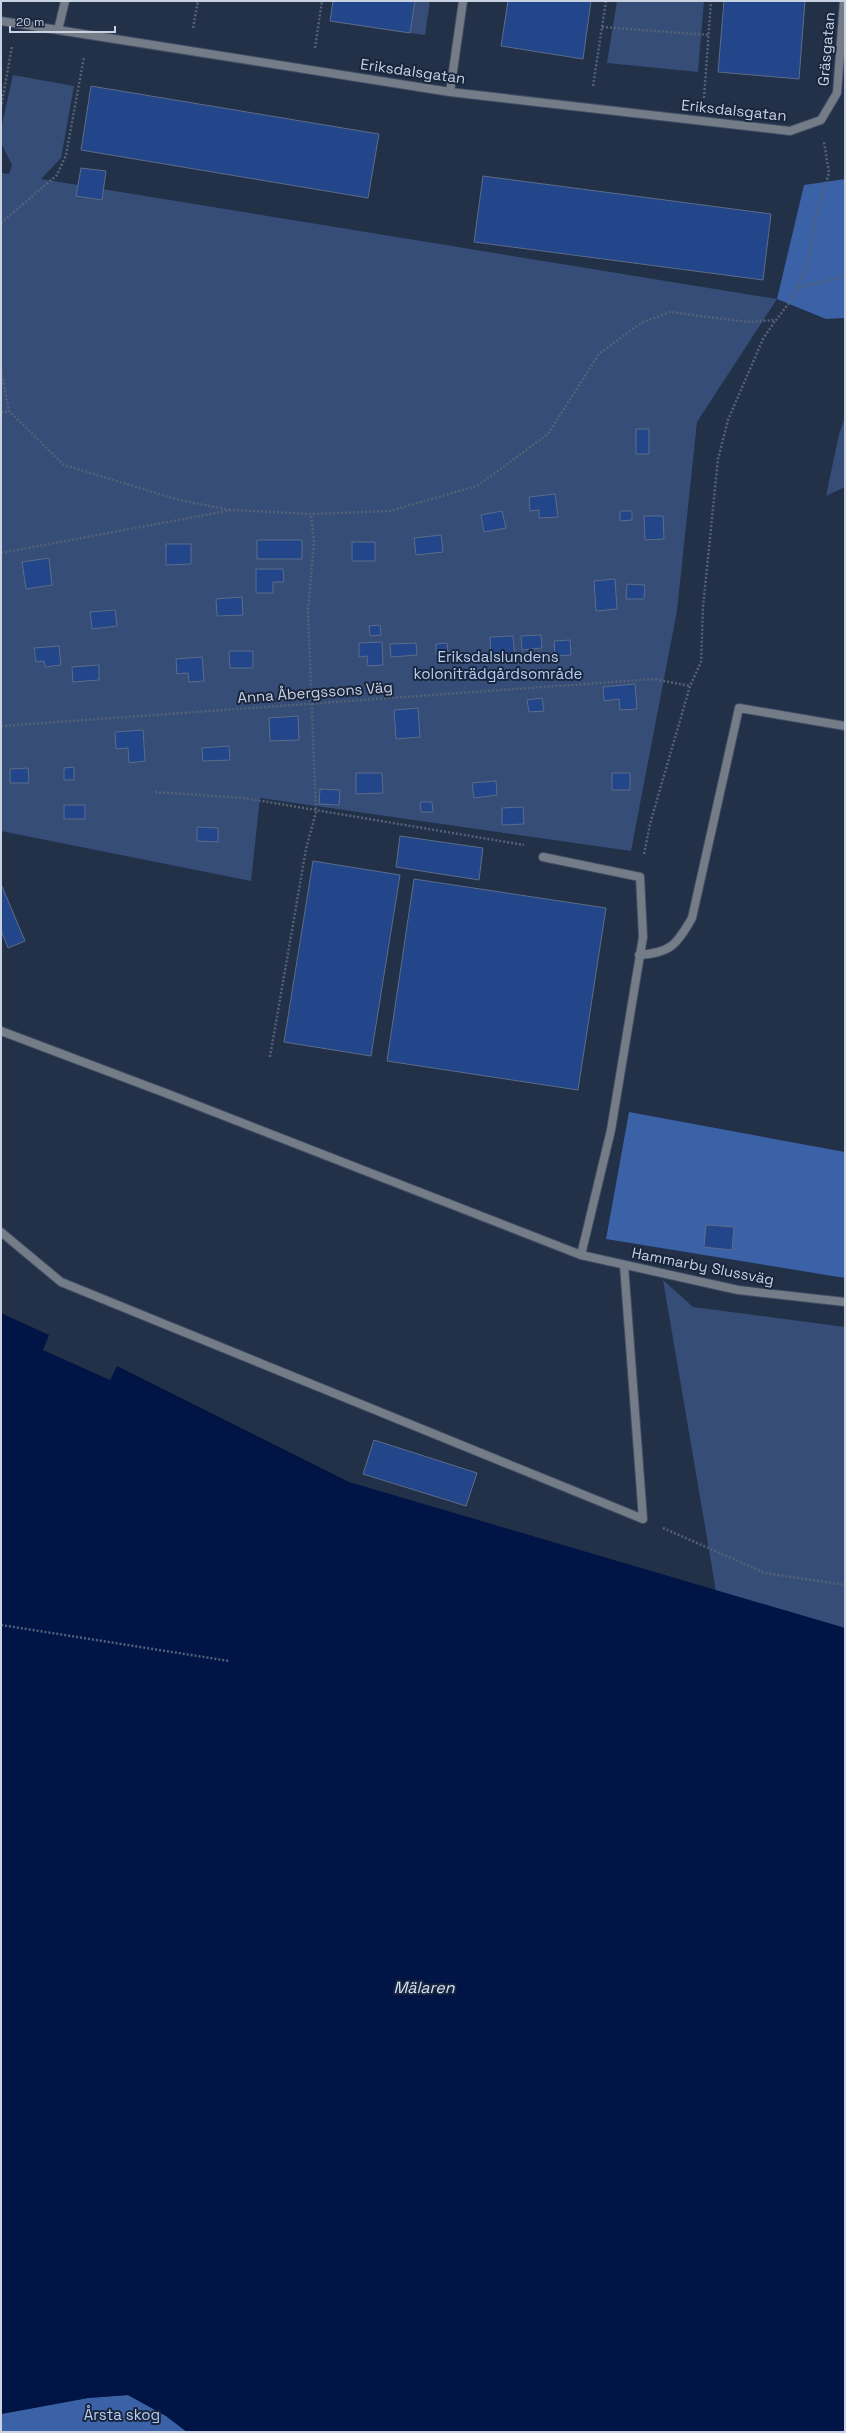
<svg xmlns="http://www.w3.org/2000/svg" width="846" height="2433" font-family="'Space Grotesk',sans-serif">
  <rect width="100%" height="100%" fill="#223048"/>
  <path fill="#354d77" d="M 415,1 L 430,1 L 425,35 L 410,33 Z
    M 617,1 L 704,1 L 698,72 L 607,63 Z
    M 13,75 L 74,86 L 61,158 L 41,179 L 777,299 L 697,422 L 677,611 L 631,851 L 260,798 L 251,881 L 1,831 L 1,173 L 9,174 L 12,165 L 1,143 L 1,129 Z
    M 845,417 L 845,487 L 826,496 L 839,434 Z
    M 663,1280 L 693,1307 L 845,1327 L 845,1628 L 716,1591 Z"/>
  <path fill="#3b61a6" d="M 845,179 L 845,318 L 826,319 L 777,299 L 804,185 Z
    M 629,1112 L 845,1152 L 845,1278 L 606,1239 Z
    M 128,2395 L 166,2416 L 187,2432 L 1,2432 L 1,2414 L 88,2398 Z"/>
  <path fill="#001545" d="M 1,1313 L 49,1335 L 43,1350 L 110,1380 L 117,1366 L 349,1482 L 845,1628 L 845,2432 L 187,2432 L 166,2416 L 128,2395 L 88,2398 L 1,2414 Z"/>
  <path fill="#224689" stroke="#5d6c88" d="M 333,1 L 415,1 L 410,33 L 330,21 Z
    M 508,1 L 591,1 L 583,59 L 501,46 Z
    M 724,1 L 805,1 L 799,79 L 718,72 Z
    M 91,86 L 379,134 L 368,198 L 81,150 Z
    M 81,168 L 106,171 L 102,200 L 76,196 Z
    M 483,176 L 771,214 L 763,280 L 474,242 Z
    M 636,429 L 649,429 L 649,454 L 636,454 Z
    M 555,494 L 558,517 L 539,518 L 539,510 L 530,511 L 529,497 Z
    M 502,511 L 506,528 L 484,532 L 481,515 Z
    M 620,511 L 632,511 L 632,520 L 620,521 Z
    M 644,516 L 663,516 L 664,539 L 645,540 Z
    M 441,535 L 443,552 L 416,555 L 414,538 Z
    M 257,540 L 302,540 L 302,559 L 257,559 Z
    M 352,542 L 375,542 L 375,561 L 352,561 Z
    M 166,544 L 191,544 L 191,564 L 166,565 Z
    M 49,558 L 52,585 L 26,589 L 22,562 Z
    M 256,569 L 283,569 L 284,582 L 273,582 L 273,593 L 256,593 Z
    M 615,579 L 617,609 L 596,611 L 594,581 Z
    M 627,584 L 645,585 L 644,599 L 626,599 Z
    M 242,597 L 243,615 L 217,616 L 216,599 Z
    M 115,610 L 117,626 L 92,629 L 90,612 Z
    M 380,625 L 381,635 L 370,636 L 369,626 Z
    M 541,635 L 542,648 L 522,650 L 521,636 Z
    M 513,636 L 515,659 L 491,660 L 490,637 Z
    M 570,640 L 571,655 L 555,656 L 554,641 Z
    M 382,642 L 383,665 L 368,666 L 367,656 L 359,657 L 359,643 Z
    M 416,643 L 417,655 L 391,657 L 390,644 Z
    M 447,643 L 448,653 L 436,654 L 436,644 Z
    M 59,646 L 61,665 L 45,667 L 44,661 L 36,662 L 34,648 Z
    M 229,651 L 253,651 L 253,668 L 230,668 Z
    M 202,657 L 204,681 L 189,682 L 188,673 L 177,674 L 176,659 Z
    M 99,665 L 99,680 L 73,682 L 72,667 Z
    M 635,684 L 637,709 L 620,710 L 619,699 L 604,701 L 603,687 Z
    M 542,698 L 544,711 L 529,712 L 527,700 Z
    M 418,708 L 420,737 L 396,739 L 394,710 Z
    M 298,716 L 299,740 L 270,741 L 269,718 Z
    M 143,730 L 145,761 L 129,763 L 128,748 L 116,749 L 115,732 Z
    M 229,746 L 230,760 L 203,761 L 202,748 Z
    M 74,767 L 74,780 L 64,780 L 64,768 Z
    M 28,768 L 29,783 L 10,783 L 10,769 Z
    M 356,773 L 382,773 L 383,793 L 356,794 Z
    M 612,773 L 630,773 L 630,790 L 612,790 Z
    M 496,781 L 497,795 L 474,798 L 472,783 Z
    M 320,789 L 340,790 L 339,805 L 319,804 Z
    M 420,802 L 432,802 L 433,812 L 421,812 Z
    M 64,805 L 85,805 L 85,819 L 64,819 Z
    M 523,807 L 524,824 L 502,825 L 502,808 Z
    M 197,827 L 218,828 L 218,842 L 197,841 Z
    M 400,836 L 483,848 L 479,880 L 396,867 Z
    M 313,861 L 400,875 L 371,1056 L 284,1042 Z
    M 414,879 L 606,908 L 578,1090 L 387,1061 Z
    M 1,884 L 25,941 L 8,948 L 1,930 Z
    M 706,1225 L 734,1227 L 732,1250 L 704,1247 Z
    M 374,1440 L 477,1473 L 466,1506 L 363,1474 Z"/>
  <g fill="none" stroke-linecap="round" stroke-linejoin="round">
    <g stroke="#404d64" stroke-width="10">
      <path id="lane" d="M 639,955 C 671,953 677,944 692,918 L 739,708 L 845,726
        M 1,1031 L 168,1094 L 581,1255 L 611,1130 L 643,937 L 640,877 L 543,857
        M 1,1232 L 61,1282 L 643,1519 L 624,1265"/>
    </g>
    <g stroke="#404d64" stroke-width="10">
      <path id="street" d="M 1,21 L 450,92 L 790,131 L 821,120 L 837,93 L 844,1
        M 58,30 L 65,1
        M 450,92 L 463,1
        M 581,1255 L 738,1290 L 845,1302"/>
    </g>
    <path stroke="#546176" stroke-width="2.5" stroke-dasharray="2 2" stroke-linecap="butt" d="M 602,27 L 709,35
      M 193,28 L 198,1
      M 315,48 L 322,1
      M 593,86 L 606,1
      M 704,98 L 711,1
      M 1,108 L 12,46
      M 1,223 L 57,175 L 66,155 L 84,57
      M 798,288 L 845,276
      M 1,371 L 9,411 L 64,465 L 179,500 L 230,510
      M 1,413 L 9,411
      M 1,553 L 232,510 L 311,514 L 389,511 L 477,486 L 548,434 L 599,354 L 641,323 L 670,312 L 747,322 L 776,320 L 793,298 L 808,263 L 815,219 L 829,173 L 824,142
      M 1,726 L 654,679 L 690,686
      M 155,792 L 244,798 L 524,845
      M 644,854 L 650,824 L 690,686 L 701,662 L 703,607 L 718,459 L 728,420 L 763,339 L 775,321
      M 270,1057 L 306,849 L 316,812 L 308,612 L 314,541 L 311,514
      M 663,1528 L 765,1573 L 845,1585
      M 1,1625 L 229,1661"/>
    <use href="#lane" stroke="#747c88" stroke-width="8"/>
    <use href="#street" stroke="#747c88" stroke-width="8"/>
  </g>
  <g text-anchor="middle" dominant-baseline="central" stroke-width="4" stroke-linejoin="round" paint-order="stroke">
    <g font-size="15" fill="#c9d2e1" stroke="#19263d">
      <text transform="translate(826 49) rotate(-85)">Gräsgatan</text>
      <text transform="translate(413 71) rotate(8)">Eriksdalsgatan</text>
      <text transform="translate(734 110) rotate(6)">Eriksdalsgatan</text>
      <text transform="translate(315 692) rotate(-4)">Anna Åbergssons Väg</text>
      <text transform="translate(703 1266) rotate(11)">Hammarby Slussväg</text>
    </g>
    <g font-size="15" fill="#b8cef5" stroke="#19263d">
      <text x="498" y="656">Eriksdalslundens<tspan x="498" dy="17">koloniträdgårdsområde</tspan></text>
      <text x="122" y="2414">Årsta skog</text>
    </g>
    <g font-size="16" font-style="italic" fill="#d6e2f6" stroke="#19263d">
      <text x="424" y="1987">Mälaren</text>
    </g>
  </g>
  <rect width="846" height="2433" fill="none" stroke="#c9d2e1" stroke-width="4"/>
  <path d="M10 26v6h105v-6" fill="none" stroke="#c9d2e1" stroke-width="2"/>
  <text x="16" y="26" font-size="12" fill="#c9d2e1" stroke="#19263d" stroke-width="3" paint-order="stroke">20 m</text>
</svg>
